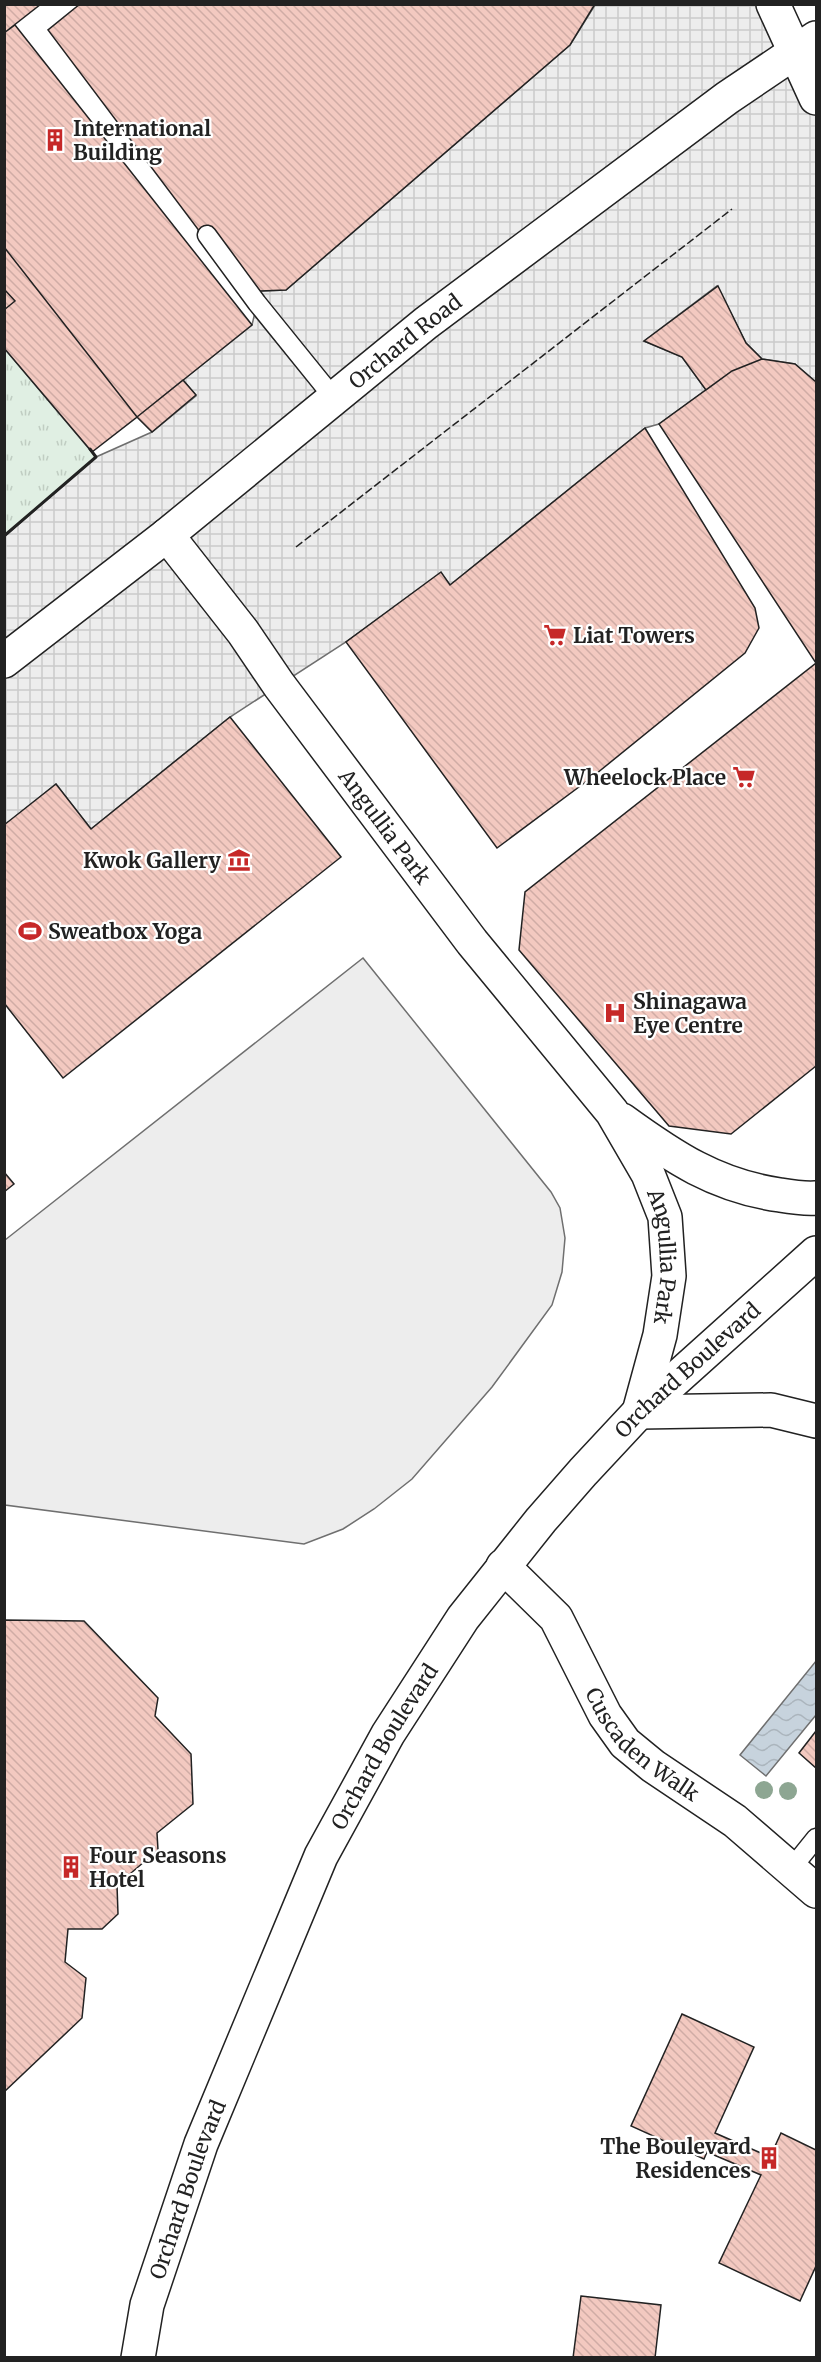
<svg xmlns="http://www.w3.org/2000/svg" width="821" height="2362" font-family="Merriweather,serif">
  <defs>
    <pattern id="grass-tufts" width="24" height="20" patternUnits="userSpaceOnUse" patternTransform="scale(1.5)"><rect width="24" height="20" fill="#e0efe3"/><path d="M3 7l-1-3M5 7V3M7 7l1-3M15 17l-1-3M17 17v-4M19 17l1-3" fill="none" stroke="#c0cdc2"/></pattern>
    <pattern id="plaza-grid" width="8" height="8" patternUnits="userSpaceOnUse" patternTransform="scale(1.5)"><rect width="8" height="8" fill="#ededed"/><path d="M0 4h8M4 0v8" fill="none" stroke="#cbcbcb"/></pattern>
    <pattern id="water-waves" width="16" height="10" patternUnits="userSpaceOnUse" patternTransform="scale(1.5)"><rect width="16" height="10" fill="#c7d3dd"/><path d="M0 5q4-4 8 0t8 0" fill="none" stroke="#abb5bd"/></pattern>
    <pattern id="building-back-hatch" width="6" height="6" patternUnits="userSpaceOnUse" patternTransform="scale(1.5)"><rect width="6" height="6" fill="#f3c9c0"/><path d="M-1 5l2 2M0 0l6 6M5-1l2 2" fill="none" stroke="#d0aca5"/></pattern>
  </defs>
  <rect width="100%" height="100%" fill="#fff"/>
  <path fill="url(#grass-tufts)" stroke="#6f6f6f" stroke-width="1.5" d="M 4,348 L 96,457 L 5,536 L 4,536 Z"/>
  <path fill="#ededed" stroke="#6f6f6f" stroke-width="1.5" d="M 363,958 L 551,1192 L 560,1208 L 565,1238 L 562,1272 L 552,1305 L 492,1387 L 412,1479 L 374,1509 L 343,1529 L 304,1544 L 5,1505 L 5,1240 Z"/>
  <path fill="url(#plaza-grid)" stroke="#6f6f6f" stroke-width="1.5" d="M 595,5 L 773,5 L 795,52 L 816,38 L 816,382 L 795,364 L 762,359 L 746,343 L 717,286 L 644,341 L 682,357 L 706,390 L 659,424 L 645,428 L 450,585 L 441,573 L 346,642 L 230,717 L 91,829 L 56,784 L 5,825 L 5,536 L 96,457 L 152,432 L 196,396 L 183,380 L 252,325 L 260,291 L 286,290 L 570,45 Z"/>
  <path fill="url(#water-waves)" stroke="#6f6f6f" stroke-width="1.5" d="M 816,1661 L 816,1715 L 766,1776 L 740,1755 Z"/>
  <path fill="url(#building-back-hatch)" stroke="#222" stroke-width="1.5" d="M 4,4 L 41,4 L 4,33 Z
    M 80,4 L 595,4 L 570,45 L 286,290 L 260,291 L 209,231 L 200,232 L 48,30 Z
    M 15,25 L 252,325 L 137,417 L 4,247 L 4,33 Z
    M 4,247 L 137,417 L 92,452 L 4,348 L 4,310 L 15,301 L 4,289 Z
    M 718,286 L 746,343 L 762,359 L 732,371 L 706,390 L 682,357 L 644,341 Z
    M 4,289 L 15,301 L 4,310 Z
    M 762,359 L 795,364 L 816,382 L 816,1066 L 731,1134 L 669,1126 L 519,950 L 525,892 L 816,663 L 659,424 L 732,371 Z
    M 183,380 L 196,395 L 152,432 L 137,417 Z
    M 645,428 L 755,608 L 759,628 L 745,653 L 591,778 L 497,848 L 346,642 L 441,572 L 450,585 Z
    M 645,428 L 755,608 L 759,628 L 745,653 L 591,778 L 497,848 L 346,642 L 441,572 L 450,585 Z
    M 230,717 L 341,857 L 63,1078 L 4,1003 L 4,825 L 56,784 L 91,829 Z
    M 4,1172 L 14,1184 L 4,1192 Z
    M 4,1620 L 84,1621 L 158,1698 L 155,1716 L 191,1754 L 193,1804 L 157,1833 L 158,1850 L 117,1885 L 118,1914 L 102,1929 L 68,1929 L 65,1962 L 86,1978 L 82,2018 L 4,2092 Z
    M 816,1731 L 816,1768 L 799,1753 Z
    M 682,2014 L 754,2047 L 715,2133 L 770,2157 L 781,2133 L 816,2150 L 816,2266 L 800,2301 L 719,2263 L 761,2175 L 707,2152 L 704,2159 L 631,2126 Z
    M 581,2296 L 661,2305 L 655,2358 L 573,2358 Z"/>
  <g fill="none" stroke-linecap="round" stroke-linejoin="round">
    <g stroke="#222" stroke-width="21">
      <path id="service" d="M 207,235 L 257,303 L 333,397
        M 791,1869 L 816,1838"/>
    </g>
    <g stroke="#222" stroke-width="36">
      <g id="minor">
        <path id="s1" d="M 167,535 L 243,632 L 279,685 L 472,942 L 612,1112 L 648,1174 L 665,1217 L 669,1276 L 660,1335 L 639,1412 L 771,1410 L 816,1421"/>
        <path d="M 622,1120 C 673,1157 716,1186 780,1195 C 792,1197 804,1199 816,1198"/>
        <path id="s2" d="M 503,1566 L 556,1618 L 605,1715 L 625,1743 L 653,1766 L 735,1821 L 816,1891"/>
      </g>
    </g>
    <g stroke="#222" stroke-width="36">
      <g id="primary">
        <path d="M 773,4 L 816,98"/>
        <path id="s3" d="M 4,661 L 167,535 L 426,323 L 727,98 L 816,38"/>
        <path id="s4" d="M 138,2358 L 147,2305 L 201,2144 L 321,1856 L 388,1734 L 463,1618 L 541,1520 L 583,1472 L 639,1412 L 816,1253"/>
      </g>
    </g>
    <use href="#service" stroke="#fff" stroke-width="18"/>
    <use href="#minor" stroke="#fff" stroke-width="33"/>
    <use href="#primary" stroke="#fff" stroke-width="33"/>
    <path stroke="#222" stroke-width="1.5" stroke-dasharray="8 3" stroke-linecap="butt" d="M 296,547 L 732,209"/>
    <path stroke="#222" stroke-width="3" d="M 4,536 L 96,457 L 90,449"/>
  </g>
  <g fill="#8da692">
    <circle cx="764" cy="1790" r="9"/>
    <circle cx="788" cy="1791" r="9"/>
  </g>
  <defs>
    <g id="building-bare" transform="scale(1.8)"><path d="M-4-6H4V6H1V3H-1V6H-4ZM-2.5-4.3h1.7v1.8h-1.7ZM.8-4.3h1.7v1.8H.8ZM-2.5-1h1.7V.8h-1.7ZM.8-1h1.7V.8H.8Z" fill="#c62828" stroke="#fff" stroke-width="2.5" paint-order="stroke"/></g>
    <g id="supermarket-bare" transform="scale(1.8)"><path d="M-6-5.5h2.5l.6 2H6L4.5 2H-2.5L-4.4-4H-6ZM-1.5 3.2a1.3 1.3 0 1 0 .1 0ZM3 3.2a1.3 1.3 0 1 0 .1 0Z" fill="#c62828" stroke="#fff" stroke-width="2.5" paint-order="stroke"/></g>
    <g id="museum-bare" transform="scale(1.8)"><path d="M0-6L6-3V-2H-6V-3ZM-5-1h2V3h-2ZM-1-1h2V3h-2ZM3-1h2V3H3ZM-6 4H6V6H-6Z" fill="#c62828" stroke="#fff" stroke-width="2.5" paint-order="stroke"/></g>
    <g id="stadium-bare" transform="scale(1.8)"><path d="M0-5a6.5 5 0 1 0 0 10a6.5 5 0 1 0 0-10ZM-3.5-1.8h7v3.6h-7Z" fill="#c62828" stroke="#fff" stroke-width="2.5" paint-order="stroke"/></g>
    <g id="hospital-bare" transform="scale(1.8)"><path d="M-5-5h3v3.5h4V-5h3V5h-3V1.5h-4V5h-3Z" fill="#c62828" stroke="#fff" stroke-width="2.5" paint-order="stroke"/></g>
  </defs>
  <g fill-rule="evenodd">
    <use href="#building-bare" x="55" y="140"/>
    <use href="#supermarket-bare" x="555" y="635"/>
    <use href="#supermarket-bare" x="744" y="777"/>
    <use href="#museum-bare" x="239" y="860"/>
    <use href="#stadium-bare" x="30" y="931"/>
    <use href="#hospital-bare" x="615" y="1013"/>
    <use href="#building-bare" x="71" y="1867"/>
    <use href="#building-bare" x="769" y="2158"/>
  </g>
  <g text-anchor="middle" dominant-baseline="central" stroke-width="4.5" stroke-linejoin="round" paint-order="stroke">
    <g font-size="21" font-weight="bold" fill="#222" stroke="#fff" text-anchor="start">
      <text x="73" y="128">International<tspan x="73" dy="24">Building</tspan></text>
      <text x="573" y="635">Liat Towers</text>
      <text x="726" y="777" text-anchor="end">Wheelock Place</text>
      <text x="221" y="860" text-anchor="end">Kwok Gallery</text>
      <text x="48" y="931">Sweatbox Yoga</text>
      <text x="633" y="1001">Shinagawa<tspan x="633" dy="24">Eye Centre</tspan></text>
      <text x="89" y="1855">Four Seasons<tspan x="89" dy="24">Hotel</tspan></text>
      <text x="751" y="2146" text-anchor="end">The Boulevard<tspan x="751" dy="24">Residences</tspan></text>
    </g>
    <g font-size="21" fill="#222" stroke="#fff">
      <text stroke="none"><textPath href="#s3" startOffset="513">Orchard Road</textPath></text>
      <text stroke="none"><textPath href="#s1" startOffset="364">Angullia Park</textPath></text>
      <text stroke="none"><textPath href="#s1" startOffset="886">Angullia Park</textPath></text>
      <text stroke="none"><textPath href="#s4" startOffset="1148">Orchard Boulevard</textPath></text>
      <text stroke="none"><textPath href="#s2" startOffset="230">Cuscaden Walk</textPath></text>
      <text stroke="none"><textPath href="#s4" startOffset="662">Orchard Boulevard</textPath></text>
      <text stroke="none"><textPath href="#s4" startOffset="176">Orchard Boulevard</textPath></text>
    </g>
  </g>
  <rect width="821" height="2362" fill="none" stroke="#222222" stroke-width="12"/>
</svg>
